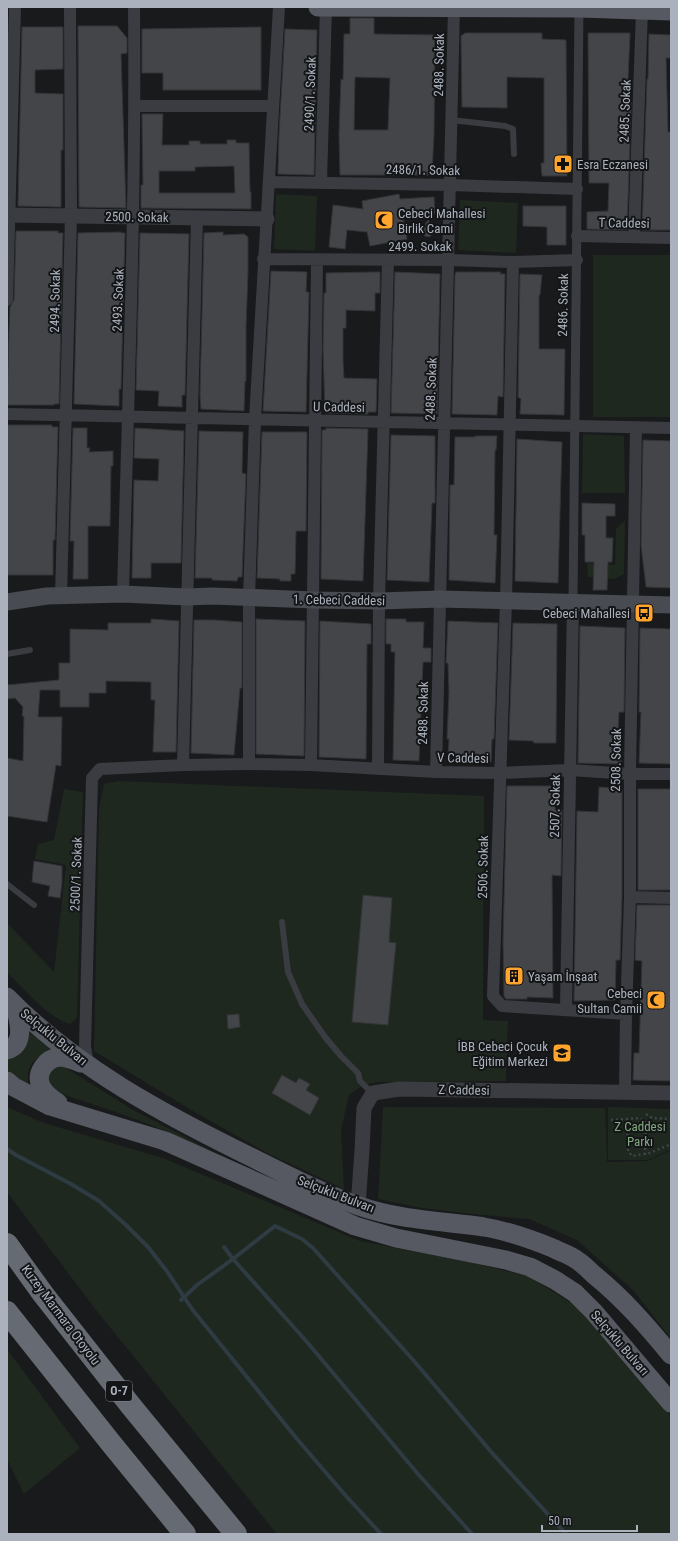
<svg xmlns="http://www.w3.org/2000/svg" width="678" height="1541" font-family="'Roboto Condensed',sans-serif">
  <rect width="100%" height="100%" fill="#191a1c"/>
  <path fill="#1f281f" d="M 276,194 L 317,196 L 315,251 L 274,249 Z
    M 460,200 L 518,203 L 516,253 L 458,250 Z
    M 593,255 L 671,255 L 671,417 L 593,417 Z
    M 583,434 L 624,436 L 625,493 L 582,493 Z
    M 625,520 L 624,574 L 614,579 L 588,577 L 587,563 L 615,565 L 616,529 Z
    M 119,781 L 484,796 L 483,1020 L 508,1021 L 506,1081 L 379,1082 L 363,1085 L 349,1095 L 341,1130 L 344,1189 L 269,1154 L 198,1114 L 94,1051 L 99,809 L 104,784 Z
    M 64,789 L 83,792 L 77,1017 L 75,1020 L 70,1024 C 48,1018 23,988 7,972 L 7,923 L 54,972 L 66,865 L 35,859 L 38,844 L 54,840 Z
    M 27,1027 L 52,1050 C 35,1058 24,1066 29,1087 L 7,1070 L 7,1059 Z
    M 53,1066 L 63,1066 L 133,1110 L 210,1150 L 202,1148 L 151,1125 L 113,1111 L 52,1091 L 45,1074 Z
    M 7,1107 L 44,1123 L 163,1158 L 360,1241 L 469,1262 L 528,1276 L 579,1308 L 671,1416 L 671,1534 L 277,1534 L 96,1310 L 7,1192 Z
    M 383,1107 L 605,1108 L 607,1162 L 648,1161 L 671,1150 L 671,1339 L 634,1291 L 577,1240 L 529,1219 L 473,1214 L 422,1208 L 378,1199 Z
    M 608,1107 L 671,1109 L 671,1149 L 648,1160 L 608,1160 Z
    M 7,1349 L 80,1448 L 24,1494 L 7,1459 Z"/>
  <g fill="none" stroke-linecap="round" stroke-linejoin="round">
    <path stroke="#2e3b42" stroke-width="4" d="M 7,1149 L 16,1155 L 71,1184 L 99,1201 L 126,1225 L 148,1247 L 166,1270 L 192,1309 L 297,1439 L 346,1496 L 381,1534
      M 224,1247 L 233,1259 L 307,1342 L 418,1474 L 472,1534
      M 181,1300 L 197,1285 L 233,1259 L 275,1226 L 302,1239 L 313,1248 L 414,1361 L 493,1454 L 566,1534"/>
  </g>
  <path fill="#434549" stroke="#333438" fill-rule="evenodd" d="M 350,18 L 374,18 L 374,34 L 435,35 L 434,134 L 432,175 L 340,175 L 339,134 L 341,79 L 343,80 L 344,34 L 350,34 ZM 355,77 L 390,78 L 388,130 L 354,130 Z
    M 78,26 L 117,26 L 127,38 L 127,53 L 121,54 L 126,208 L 79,207 Z
    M 22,27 L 63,27 L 63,69 L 35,70 L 35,93 L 63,94 L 63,150 L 61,150 L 61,207 L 18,206 Z
    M 261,27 L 261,90 L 163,90 L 163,73 L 142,73 L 142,29 Z
    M 285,29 L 317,30 L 314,175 L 278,174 L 279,135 Z
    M 465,33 L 542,33 L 542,39 L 566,40 L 567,176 L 542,176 L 541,163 L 544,163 L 544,78 L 507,77 L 507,108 L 462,107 L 461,36 Z
    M 588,33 L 630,33 L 630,34 L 628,79 L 632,79 L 627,230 L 587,229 L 587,212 L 608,211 L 609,183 L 589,183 Z
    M 649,34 L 671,35 L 671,58 L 666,58 L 668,132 L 671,132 L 671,230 L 642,230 L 647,79 L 648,79 Z
    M 142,114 L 163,114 L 162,145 L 189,145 L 189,141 L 200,141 L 200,144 L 227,144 L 227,140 L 236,140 L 236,143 L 249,143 L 250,192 L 251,192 L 251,209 L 141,208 L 141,185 L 143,185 ZM 234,166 L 235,193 L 159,193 L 159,171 L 195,171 L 195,167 Z
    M 399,194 L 400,199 L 434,197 L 435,213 L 406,215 L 402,211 L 407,239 L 370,246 L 367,232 L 347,230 L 345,249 L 329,247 L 333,205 L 363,209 L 362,201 Z
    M 523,206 L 566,206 L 566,245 L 547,245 L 547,227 L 523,226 Z
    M 428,220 L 435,230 L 434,233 L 429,237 L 425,236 L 421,231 Z
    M 16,231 L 58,231 L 58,233 L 63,233 L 59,404 L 54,404 L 54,405 L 7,405 L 9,333 L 10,307 L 14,300 Z
    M 121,232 L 121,233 L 125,233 L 121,389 L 119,389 L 119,406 L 74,404 L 78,233 Z
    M 223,232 L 223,235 L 244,234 L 248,237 L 248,271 L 246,326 L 246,381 L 245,381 L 244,411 L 201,409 L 200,395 L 204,233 Z
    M 140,233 L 189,234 L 185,395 L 182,395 L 182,407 L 158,406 L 159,391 L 136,390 Z
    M 271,271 L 307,272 L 306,292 L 309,292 L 306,412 L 263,411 Z
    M 374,272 L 380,272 L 380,293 L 375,293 L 375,311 L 346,310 L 346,328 L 343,328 L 343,361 L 344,378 L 377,379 L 376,412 L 368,412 L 368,414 L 325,413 L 323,349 L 324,293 L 326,293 L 326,273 Z
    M 395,272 L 440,274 L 437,414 L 391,413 Z
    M 456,272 L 501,272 L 500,274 L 505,274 L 503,397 L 498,396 L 497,415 L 452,414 L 455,275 Z
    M 520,274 L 542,275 L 540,295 L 539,295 L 539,349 L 565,349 L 564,415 L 520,414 L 521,399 L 518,397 Z
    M 7,425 L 52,425 L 52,427 L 58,427 L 55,540 L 53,540 L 53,575 L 7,575 Z
    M 73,428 L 87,428 L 87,448 L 90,448 L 89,452 L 113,451 L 113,466 L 111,466 L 110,526 L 88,526 L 88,579 L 73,579 L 74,541 L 70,541 Z
    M 135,428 L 184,431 L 181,563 L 151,563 L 151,578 L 132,578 L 134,480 L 158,481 L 159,459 L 134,458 Z
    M 326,428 L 368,429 L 363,581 L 321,579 L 322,430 L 326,430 Z
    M 199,431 L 243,432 L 242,473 L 246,474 L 242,577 L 238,577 L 237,581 L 212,580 L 212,578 L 195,578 Z
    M 262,432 L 307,432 L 306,531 L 296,531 L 295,574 L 291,574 L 291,581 L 280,581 L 280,579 L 257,578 Z
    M 391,435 L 435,436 L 435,503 L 432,503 L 429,582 L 387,580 Z
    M 475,436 L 497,436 L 496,450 L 495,450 L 494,535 L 497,535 L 495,583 L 449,580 L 450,485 L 454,485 L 455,437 L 475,437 Z
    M 517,439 L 562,442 L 558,583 L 515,581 Z
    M 643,440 L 671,441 L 671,588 L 646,587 L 641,545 Z
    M 582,503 L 615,504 L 615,516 L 606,516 L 606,538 L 613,538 L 612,562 L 608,562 L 607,590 L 593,590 L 594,562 L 585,562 L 585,535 L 582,535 Z
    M 151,619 L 179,621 L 176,752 L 153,752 L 155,700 L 151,700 L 151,682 L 106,681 L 106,693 L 89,693 L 89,707 L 60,707 L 60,690 L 40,690 L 38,717 L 62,717 L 61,766 L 56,765 L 47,822 L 7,816 L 7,758 L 23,761 L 24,716 L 22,716 L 23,707 L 15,698 L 7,699 L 7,685 L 59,680 L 59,663 L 70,663 L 70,629 L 108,630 L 108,623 L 151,623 Z
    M 256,619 L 305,621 L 304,756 L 256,754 Z
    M 386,619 L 406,619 L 406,622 L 424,622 L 423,648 L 431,648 L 431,662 L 423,662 L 419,761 L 393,760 L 395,652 L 391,652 L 391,644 L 386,644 Z
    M 194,620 L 214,620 L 242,622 L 242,688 L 240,688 L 234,755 L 191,753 Z
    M 320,621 L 371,624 L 371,644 L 367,644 L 366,759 L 319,757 Z
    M 448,621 L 498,623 L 494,739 L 492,739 L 491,762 L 448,759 L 449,739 L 447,739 L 449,693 L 448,663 L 446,663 Z
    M 513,623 L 557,624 L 556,743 L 534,743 L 533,741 L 509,740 Z
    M 580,626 L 625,628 L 624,712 L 619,712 L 618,731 L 618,744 L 621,744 L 621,764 L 578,763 Z
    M 640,628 L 671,629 L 671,764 L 639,763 L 641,712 L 639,712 Z
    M 507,786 L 555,786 L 555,810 L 562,810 L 561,876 L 552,875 L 553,998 L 527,997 L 527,999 L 506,999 L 504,996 L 503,940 Z
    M 599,787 L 622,789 L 622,897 L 620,960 L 616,960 L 615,1000 L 574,1001 L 577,811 L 598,812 Z
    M 638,789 L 671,789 L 671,890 L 638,890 Z
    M 34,861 L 62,866 L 62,883 L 60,898 L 48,896 L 50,886 L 32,882 Z
    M 363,895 L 392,898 L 389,942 L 396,943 L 388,1025 L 352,1022 Z
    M 637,905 L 671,905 L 671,1081 L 633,1080 L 634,1053 L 639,1053 L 642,961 L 635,960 Z
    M 239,1014 L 240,1027 L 228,1029 L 227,1015 Z
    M 282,1075 L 296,1083 L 299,1078 L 310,1084 L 306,1090 L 319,1098 L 310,1115 L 272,1093 Z"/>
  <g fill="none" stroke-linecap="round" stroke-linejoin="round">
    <path stroke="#404349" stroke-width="2.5" stroke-dasharray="2 3" stroke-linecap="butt" d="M 646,1114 L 652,1118 L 671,1119
      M 627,1119 L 628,1151 L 632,1156 L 650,1153 L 671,1144
      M 611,1120 L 640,1118 L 646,1123
      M 645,1155 L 646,1123 L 652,1118"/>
    <path stroke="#3a3c41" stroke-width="6" d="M 451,120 L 505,126 L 513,129 L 514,154
      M 7,654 L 30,650
      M 7,884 L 34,905
      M 282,922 L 288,972 L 302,1004 L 325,1037 L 341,1056 L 358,1073 L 360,1081 L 366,1087 L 373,1093"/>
    <path stroke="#3a3c41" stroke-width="9" d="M 573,602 L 579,8"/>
    <path stroke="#3a3c41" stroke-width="12" d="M 135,106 L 273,106
      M 269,182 L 450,185 L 577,189
      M 321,182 L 326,7
      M 577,236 L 671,238
      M 634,237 L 642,10
      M 263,259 L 449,260 L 513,262 L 577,260
      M 513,262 L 506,601 L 493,996 L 502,1006 L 626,1014
      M 7,300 L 15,7
      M 7,414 L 671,428
      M 123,594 C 128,398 136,203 134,7
      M 61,596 L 71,216 L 70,7
      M 249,764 L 249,598 L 255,419 L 279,7
      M 183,765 L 197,218
      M 311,765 C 314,597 314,428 317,260
      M 378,769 L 379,601 L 388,260
      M 436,772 L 454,7
      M 630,897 L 671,898
      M 566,1009 L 573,602
      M 88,1066 L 85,1046 L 92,778 L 100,769 L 183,765 L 249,764 L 311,765 L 436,772 L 499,773 L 570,770 L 630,774 L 671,774
      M 625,1092 L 626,1014 L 630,897 L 630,774 L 636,428"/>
    <path stroke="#3a3c41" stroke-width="15" d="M 7,215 L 267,219
      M 358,1206 L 362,1151 L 364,1108 L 373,1093 L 399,1089 L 671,1093"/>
    <path stroke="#484b52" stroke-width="17" d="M 7,602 L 47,596 L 123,594 L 187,597 L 213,596 L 314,600 L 379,601 L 440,599 L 671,605"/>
    <path stroke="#565961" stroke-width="19" d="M 318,7 L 579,8 L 671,11
      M 7,997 C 76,1068 165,1115 253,1158 C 287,1175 322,1193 359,1206 C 399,1220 442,1221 484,1227 C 508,1231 533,1240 555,1249 C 560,1252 567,1254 572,1257 C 580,1261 587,1268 593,1274 C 623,1298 647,1326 671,1355
      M 7,1050 C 27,1044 18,1019 15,1005
      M 7,1081 L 14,1087 L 50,1106 L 165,1141 L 355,1226 L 396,1238 L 506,1260 L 530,1267 L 555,1280 L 575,1293 L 594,1312 L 671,1403
      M 58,1103 C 52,1099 44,1093 41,1086 C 35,1073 46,1058 60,1057 C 67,1057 75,1061 81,1063"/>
    <path stroke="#666a73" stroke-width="22" d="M 7,1244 L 43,1294 L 131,1406 L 236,1534
      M 7,1312 L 110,1442 L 185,1534"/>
  </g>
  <defs>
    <g id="pharmacy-square" transform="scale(1)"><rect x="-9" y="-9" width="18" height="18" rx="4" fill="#ffa52e" stroke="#141517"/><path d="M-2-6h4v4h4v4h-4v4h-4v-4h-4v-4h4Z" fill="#111"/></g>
    <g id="mosque-square" transform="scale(1)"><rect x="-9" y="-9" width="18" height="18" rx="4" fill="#ffa52e" stroke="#141517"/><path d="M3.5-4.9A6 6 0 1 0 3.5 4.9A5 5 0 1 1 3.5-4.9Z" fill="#111"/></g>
    <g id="bus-square" transform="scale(1)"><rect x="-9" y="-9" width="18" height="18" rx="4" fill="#ffa52e" stroke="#141517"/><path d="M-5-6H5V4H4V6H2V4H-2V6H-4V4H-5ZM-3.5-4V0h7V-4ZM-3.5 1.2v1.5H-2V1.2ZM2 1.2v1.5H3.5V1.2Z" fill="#111"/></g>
    <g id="building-square" transform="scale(1)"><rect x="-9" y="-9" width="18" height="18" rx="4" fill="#ffa52e" stroke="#141517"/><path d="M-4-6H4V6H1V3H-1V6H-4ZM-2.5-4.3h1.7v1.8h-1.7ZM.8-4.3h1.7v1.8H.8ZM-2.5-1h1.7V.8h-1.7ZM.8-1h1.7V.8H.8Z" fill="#111"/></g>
    <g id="school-square" transform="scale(1)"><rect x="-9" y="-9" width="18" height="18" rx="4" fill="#ffa52e" stroke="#141517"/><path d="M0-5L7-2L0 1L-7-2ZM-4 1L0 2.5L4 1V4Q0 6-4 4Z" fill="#111"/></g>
  </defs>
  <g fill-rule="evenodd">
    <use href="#pharmacy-square" x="563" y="164"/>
    <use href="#mosque-square" x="384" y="220"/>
    <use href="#bus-square" x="644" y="613"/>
    <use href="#building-square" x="514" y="976"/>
    <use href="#mosque-square" x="656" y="1000"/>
    <use href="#school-square" x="562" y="1053"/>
  </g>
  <g text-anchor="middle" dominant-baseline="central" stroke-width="4" stroke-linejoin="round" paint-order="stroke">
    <rect fill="#141517" stroke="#7e838b" stroke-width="1" x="106" y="1381" width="26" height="20" rx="3"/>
    <g font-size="12" font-weight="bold" fill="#abb2bd">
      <text x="119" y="1391">O-7</text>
    </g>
    <g font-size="13" fill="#abb2bd" stroke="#141517">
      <text transform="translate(439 65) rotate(-89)">2488. Sokak</text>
      <text transform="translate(310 94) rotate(-88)">2490/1. Sokak</text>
      <text transform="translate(625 111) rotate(-88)">2485. Sokak</text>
      <text transform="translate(423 170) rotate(1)">2486/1. Sokak</text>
      <text transform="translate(137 217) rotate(1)">2500. Sokak</text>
      <text transform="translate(624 223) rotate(1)">T Caddesi</text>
      <text x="420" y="246">2499. Sokak</text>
      <text transform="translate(118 300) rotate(-88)">2493. Sokak</text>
      <text transform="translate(55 301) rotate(-89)">2494. Sokak</text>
      <text transform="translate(563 305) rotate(-89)">2486. Sokak</text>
      <text transform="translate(431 389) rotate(-88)">2488. Sokak</text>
      <text transform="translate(339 407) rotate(1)">U Caddesi</text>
      <text transform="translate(339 600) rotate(1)">1. Cebeci Caddesi</text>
      <text transform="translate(423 713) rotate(-89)">2488. Sokak</text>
      <text transform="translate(463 758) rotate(1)">V Caddesi</text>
      <text transform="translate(616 760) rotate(-89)">2508. Sokak</text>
      <text transform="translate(555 806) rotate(-89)">2507. Sokak</text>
      <text transform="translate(483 867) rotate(-89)">2506. Sokak</text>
      <text transform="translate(76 874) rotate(-88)">2500/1. Sokak</text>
      <text transform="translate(54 1037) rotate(39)">Selçuklu Bulvarı</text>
      <text transform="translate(464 1090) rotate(1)">Z Caddesi</text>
      <text transform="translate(336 1194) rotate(21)">Selçuklu Bulvarı</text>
      <text transform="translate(61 1315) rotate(53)">Kuzey Marmara Otoyolu</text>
      <text transform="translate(620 1343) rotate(49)">Selçuklu Bulvarı</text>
    </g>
    <g font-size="13" fill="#abb2bd" stroke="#141517" text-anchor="start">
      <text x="577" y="164">Esra Eczanesi</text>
      <text x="398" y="213">Cebeci Mahallesi<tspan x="398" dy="15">Birlik Cami</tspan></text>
      <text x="630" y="613" text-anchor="end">Cebeci Mahallesi</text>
      <text x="528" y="976">Yaşam İnşaat</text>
      <text x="642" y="993" text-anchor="end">Cebeci<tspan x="642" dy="15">Sultan Camii</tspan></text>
      <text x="548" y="1046" text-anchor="end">İBB Cebeci Çocuk<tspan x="548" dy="15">Eğitim Merkezi</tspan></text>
    </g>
    <g font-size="13" fill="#82a980" stroke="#141517">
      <text x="640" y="1126">Z Caddesi<tspan x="640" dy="15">Parkı</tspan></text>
    </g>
  </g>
  <rect width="678" height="1541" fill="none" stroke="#abb2bd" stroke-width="16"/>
  <path d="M542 1525v6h95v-6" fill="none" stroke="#abb2bd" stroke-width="2"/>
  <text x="548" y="1525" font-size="12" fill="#abb2bd" stroke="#141517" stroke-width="3" paint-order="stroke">50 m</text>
</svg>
